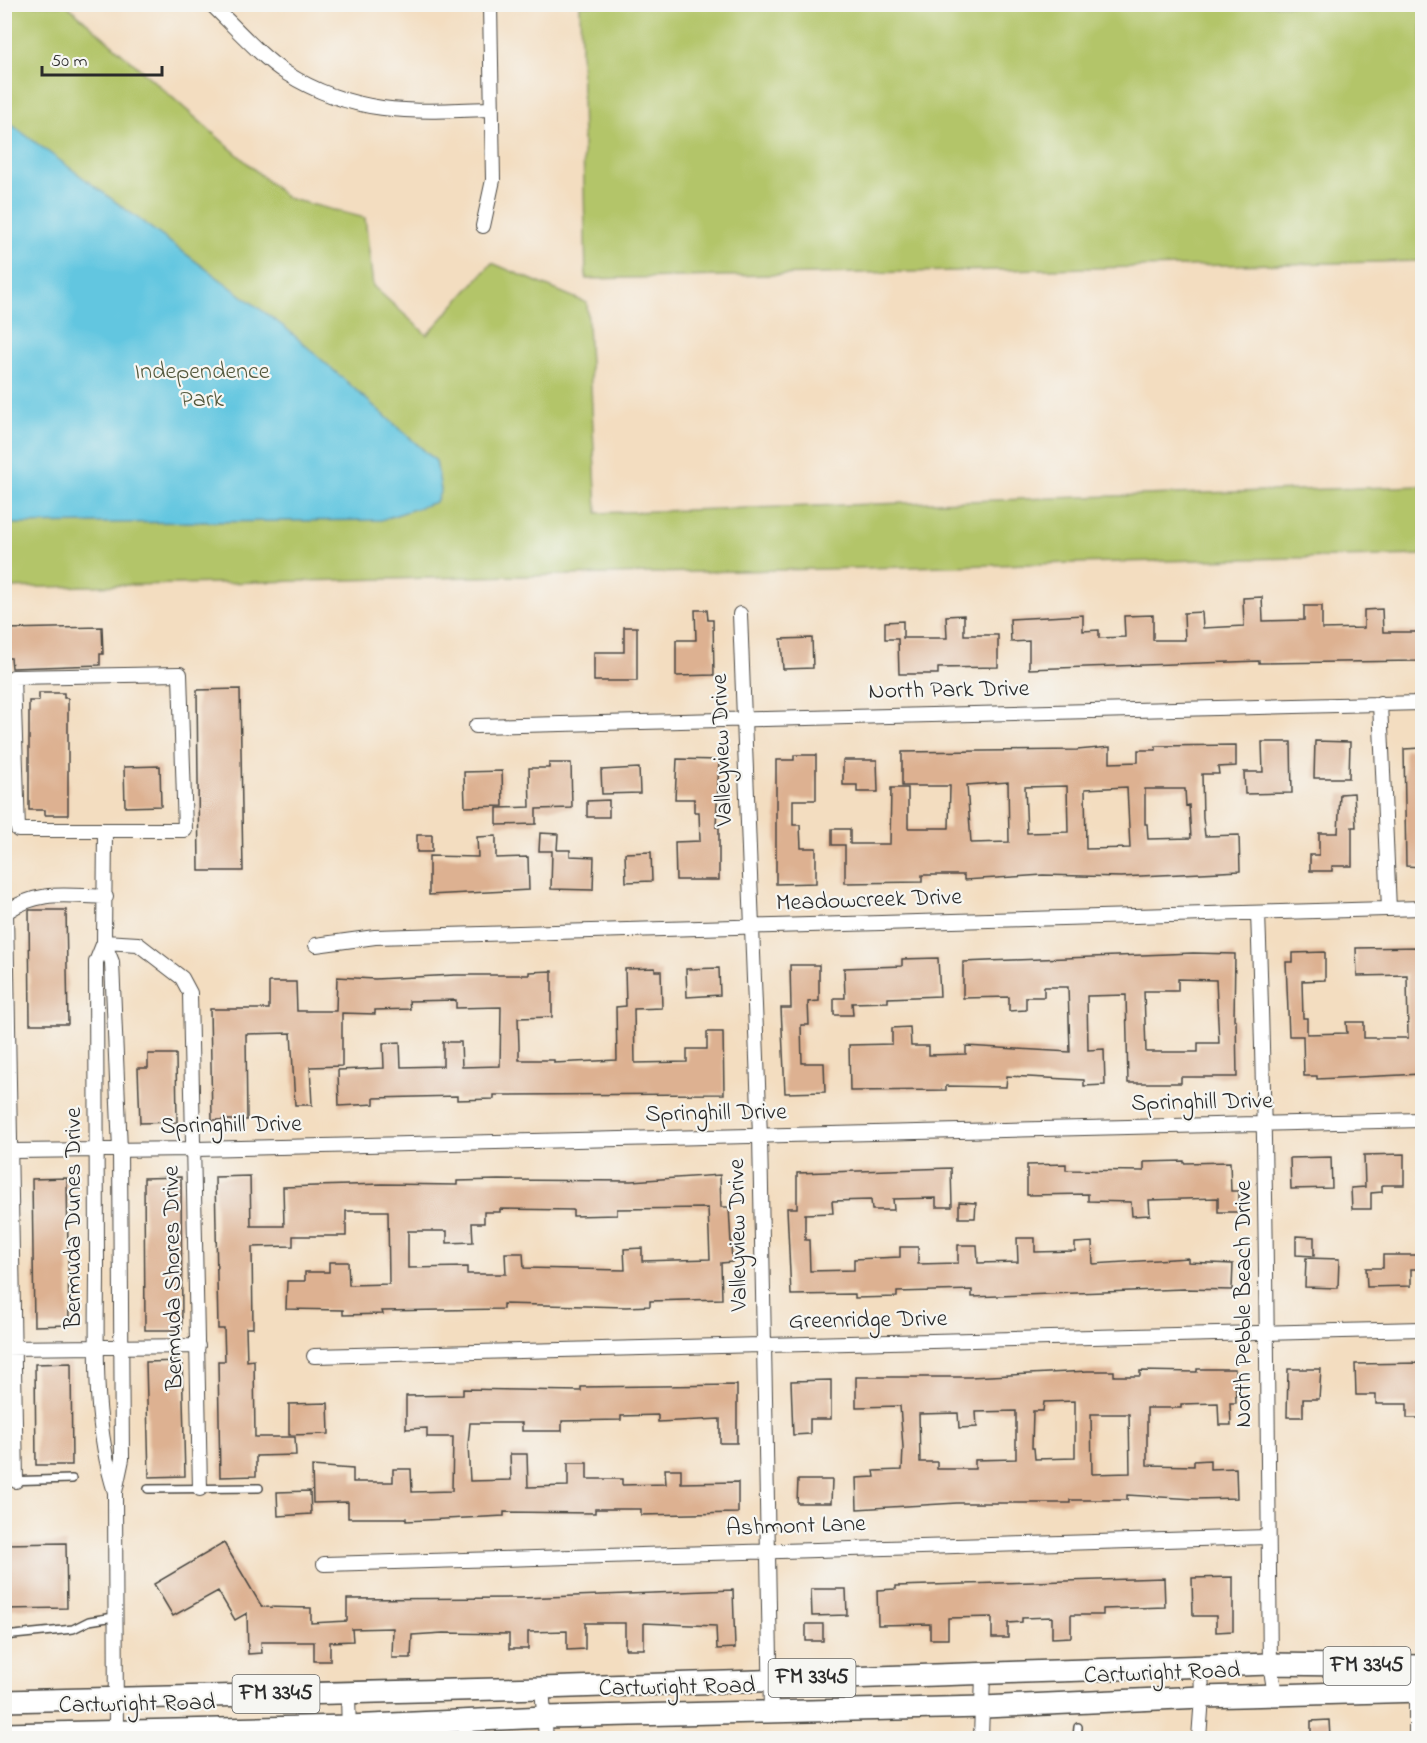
<svg xmlns="http://www.w3.org/2000/svg" width="1427" height="1743" font-family="'Indie Flower',sans-serif">
  <rect width="100%" height="100%" fill="#f6f6f2"/>
  <filter id="ink" filterUnits="userSpaceOnUse"><feTurbulence type="fractalNoise" baseFrequency=".0167" numOctaves="2"/><feDisplacementMap in="SourceGraphic" scale="12" xChannelSelector="R" yChannelSelector="G"/><feConvolveMatrix kernelMatrix="1 2 1 2 8 2 1 2 1" color-interpolation-filters="sRGB"/></filter>
  <filter id="wash" filterUnits="userSpaceOnUse"><feTurbulence type="fractalNoise" baseFrequency=".008" numOctaves="4" result="noise"/><feDisplacementMap in="SourceGraphic" scale="24" xChannelSelector="R" yChannelSelector="G"/><feGaussianBlur stdDeviation="1.35" result="paint"/><feColorMatrix in="noise" values="0 0 0 0 0 0 0 0 0 0 0 0 0 0 0 0 0 1.4 0 .05"/><feComposite in="paint" operator="in"/></filter>
  <g filter="url(#wash)">
    <rect width="100%" height="100%" fill="#f3ddc0"/>
    <path fill="#b3c569" stroke="#6f784a" stroke-width="1.5" d="M 4,5 L 67,5 L 287,198 L 365,218 L 373,286 L 427,335 L 492,263 L 587,303 L 597,513 L 1422,486 L 1422,555 L 5,588 Z
      M 580,5 L 1422,5 L 1422,261 L 586,279 Z"/>
    <path fill="#62c6e0" stroke="#467886" stroke-width="1.5" d="M 4,119 L 287,329 L 436,461 L 441,490 L 436,502 L 381,520 L 5,524 Z"/>
    <g id="blocks">
      <path fill="#ddb191" fill-rule="evenodd" d="M 1262,597 L 1263,621 L 1304,620 L 1304,606 L 1322,606 L 1322,629 L 1364,628 L 1364,610 L 1382,609 L 1383,632 L 1418,632 L 1418,661 L 1259,663 L 1259,661 L 1029,669 L 1029,641 L 1011,642 L 1010,619 L 1083,615 L 1083,631 L 1099,630 L 1099,638 L 1125,637 L 1124,616 L 1153,615 L 1153,640 L 1185,640 L 1184,613 L 1202,612 L 1203,628 L 1244,626 L 1243,598 Z
        M 695,610 L 707,610 L 708,620 L 713,620 L 714,675 L 676,676 L 676,640 L 696,640 Z
        M 964,615 L 964,635 L 998,635 L 998,667 L 938,668 L 938,674 L 899,674 L 898,639 L 885,639 L 885,622 L 903,621 L 903,638 L 947,638 L 946,616 Z
        M 102,627 L 103,654 L 100,654 L 100,665 L 12,668 L 11,658 L 6,658 L 5,629 Z
        M 624,627 L 637,627 L 637,681 L 594,681 L 594,652 L 624,652 Z
        M 812,638 L 813,668 L 783,669 L 781,639 Z
        M 240,689 L 243,871 L 199,871 L 197,690 Z
        M 39,693 L 64,693 L 64,698 L 68,698 L 68,815 L 45,815 L 45,810 L 29,810 L 29,701 L 39,701 Z
        M 1315,741 L 1350,742 L 1349,778 L 1314,778 Z
        M 1262,742 L 1291,742 L 1292,793 L 1245,794 L 1244,772 L 1263,772 Z
        M 1236,745 L 1236,766 L 1218,767 L 1219,774 L 1202,774 L 1203,818 L 1205,836 L 1239,835 L 1240,871 L 1121,877 L 1043,875 L 964,880 L 964,875 L 922,875 L 922,882 L 845,883 L 845,845 L 832,845 L 832,829 L 850,829 L 850,844 L 890,844 L 891,788 L 908,788 L 908,828 L 949,828 L 950,786 L 902,786 L 902,752 L 1077,750 L 1110,747 L 1110,763 L 1138,762 L 1138,750 L 1156,750 L 1156,746 ZM 1008,782 L 1009,842 L 971,843 L 967,785 ZM 1067,786 L 1068,832 L 1027,833 L 1025,787 ZM 1127,787 L 1130,848 L 1086,849 L 1085,789 ZM 1145,789 L 1185,789 L 1186,806 L 1189,805 L 1191,838 L 1148,839 L 1147,824 L 1145,824 Z
        M 1422,748 L 1422,867 L 1406,866 L 1404,749 Z
        M 794,755 L 816,755 L 816,800 L 793,800 L 793,825 L 800,825 L 801,848 L 816,848 L 816,883 L 776,884 L 776,760 L 794,760 Z
        M 677,759 L 719,760 L 716,827 L 719,826 L 719,880 L 676,880 L 675,842 L 700,841 L 699,812 L 694,812 L 694,799 L 675,799 Z
        M 843,760 L 877,760 L 878,792 L 857,792 L 857,785 L 843,785 Z
        M 549,763 L 571,763 L 572,808 L 536,809 L 536,824 L 497,825 L 497,808 L 530,807 L 529,768 L 549,768 Z
        M 160,766 L 161,806 L 125,807 L 124,767 Z
        M 639,768 L 640,793 L 602,794 L 601,770 Z
        M 502,771 L 503,806 L 465,807 L 464,772 Z
        M 1354,793 L 1356,827 L 1352,827 L 1352,866 L 1332,866 L 1332,871 L 1310,871 L 1310,855 L 1319,855 L 1319,833 L 1338,833 L 1340,794 Z
        M 609,800 L 609,817 L 587,817 L 587,801 Z
        M 540,833 L 558,834 L 557,850 L 570,850 L 570,856 L 594,857 L 593,890 L 551,889 L 552,851 L 539,851 Z
        M 417,835 L 432,835 L 432,852 L 417,852 Z
        M 496,836 L 496,858 L 528,857 L 529,890 L 429,895 L 429,856 L 478,857 L 477,837 Z
        M 651,852 L 652,881 L 626,882 L 625,853 Z
        M 29,910 L 66,910 L 68,1024 L 30,1024 Z
        M 1422,947 L 1422,1074 L 1317,1079 L 1317,1076 L 1304,1076 L 1303,1036 L 1289,1036 L 1286,962 L 1293,962 L 1293,953 L 1325,952 L 1325,980 L 1302,981 L 1303,1018 L 1307,1018 L 1307,1034 L 1347,1033 L 1346,1022 L 1364,1022 L 1364,1038 L 1408,1038 L 1407,975 L 1357,976 L 1356,948 Z
        M 1193,953 L 1235,954 L 1234,1020 L 1236,1020 L 1237,1077 L 1181,1077 L 1181,1083 L 1128,1083 L 1126,995 L 1087,996 L 1088,1050 L 1104,1049 L 1105,1085 L 1084,1086 L 1084,1080 L 1007,1076 L 1006,1087 L 946,1086 L 946,1090 L 850,1091 L 849,1045 L 892,1044 L 892,1028 L 910,1027 L 911,1046 L 929,1046 L 929,1055 L 966,1054 L 966,1046 L 1070,1052 L 1068,987 L 1044,987 L 1044,997 L 1026,997 L 1026,1010 L 1009,1011 L 1009,997 L 963,998 L 963,962 ZM 1178,979 L 1216,980 L 1219,1043 L 1198,1043 L 1198,1052 L 1146,1052 L 1144,991 L 1178,991 Z
        M 938,958 L 940,996 L 888,998 L 888,1002 L 852,1003 L 853,1015 L 834,1015 L 834,998 L 845,998 L 844,968 L 902,966 L 902,959 Z
        M 790,965 L 819,965 L 819,1001 L 808,1002 L 809,1025 L 801,1025 L 802,1063 L 824,1063 L 825,1092 L 785,1093 L 781,1008 L 791,1008 Z
        M 655,968 L 655,971 L 661,971 L 662,1008 L 634,1009 L 635,1063 L 687,1062 L 687,1049 L 707,1049 L 707,1032 L 723,1032 L 724,1094 L 494,1095 L 494,1099 L 457,1100 L 457,1096 L 374,1098 L 374,1104 L 339,1106 L 338,1070 L 384,1068 L 383,1043 L 400,1042 L 401,1067 L 443,1066 L 443,1042 L 461,1042 L 462,1067 L 500,1066 L 501,1007 L 456,1008 L 456,1000 L 409,1001 L 410,1009 L 375,1010 L 375,1014 L 342,1013 L 342,1066 L 310,1067 L 312,1105 L 295,1105 L 291,1033 L 246,1034 L 247,1120 L 212,1120 L 210,1009 L 269,1009 L 269,982 L 296,982 L 297,1011 L 336,1011 L 337,977 L 375,979 L 455,975 L 529,975 L 529,972 L 552,971 L 552,1017 L 518,1018 L 519,1046 L 519,1060 L 554,1060 L 554,1063 L 617,1060 L 616,1007 L 626,1006 L 625,969 Z
        M 719,968 L 720,995 L 687,997 L 686,969 Z
        M 148,1054 L 176,1054 L 177,1122 L 140,1123 L 138,1068 L 148,1068 Z
        M 1404,1154 L 1404,1185 L 1382,1185 L 1382,1192 L 1371,1193 L 1371,1209 L 1352,1209 L 1351,1188 L 1365,1187 L 1364,1155 Z
        M 1331,1157 L 1332,1188 L 1291,1189 L 1290,1158 Z
        M 1184,1161 L 1184,1163 L 1230,1162 L 1231,1191 L 1239,1191 L 1239,1212 L 1218,1212 L 1218,1198 L 1149,1200 L 1150,1215 L 1132,1216 L 1131,1202 L 1088,1201 L 1088,1194 L 1027,1195 L 1027,1165 L 1066,1164 L 1066,1170 L 1144,1171 L 1144,1162 Z
        M 951,1168 L 952,1207 L 936,1207 L 936,1198 L 893,1199 L 894,1210 L 872,1210 L 871,1200 L 832,1201 L 833,1213 L 805,1214 L 805,1240 L 809,1240 L 810,1271 L 854,1270 L 854,1259 L 900,1257 L 900,1247 L 918,1247 L 918,1264 L 958,1263 L 958,1245 L 977,1245 L 978,1263 L 1018,1262 L 1017,1238 L 1035,1238 L 1035,1252 L 1075,1251 L 1075,1243 L 1092,1242 L 1093,1264 L 1188,1258 L 1188,1262 L 1233,1264 L 1232,1290 L 1184,1289 L 972,1297 L 972,1290 L 897,1292 L 897,1297 L 855,1298 L 855,1294 L 791,1295 L 787,1208 L 797,1208 L 797,1173 Z
        M 720,1175 L 721,1207 L 729,1207 L 732,1262 L 721,1263 L 722,1299 L 650,1301 L 650,1306 L 626,1307 L 503,1304 L 503,1309 L 382,1311 L 383,1314 L 343,1315 L 343,1310 L 286,1309 L 287,1281 L 305,1281 L 305,1272 L 329,1272 L 329,1262 L 348,1262 L 349,1285 L 389,1284 L 388,1211 L 346,1211 L 346,1236 L 293,1236 L 293,1246 L 252,1247 L 253,1328 L 246,1328 L 247,1361 L 254,1360 L 255,1437 L 295,1437 L 296,1455 L 256,1456 L 256,1476 L 220,1477 L 218,1361 L 225,1361 L 224,1329 L 218,1329 L 215,1177 L 250,1176 L 251,1226 L 284,1226 L 283,1187 L 382,1184 L 457,1185 L 457,1181 L 499,1180 L 631,1181 ZM 708,1208 L 710,1259 L 642,1261 L 642,1248 L 624,1249 L 625,1270 L 524,1268 L 523,1253 L 505,1253 L 506,1274 L 467,1274 L 467,1267 L 408,1268 L 408,1231 L 447,1231 L 447,1243 L 473,1242 L 472,1223 L 484,1223 L 484,1212 L 500,1212 L 500,1209 L 573,1210 L 573,1216 L 617,1215 L 617,1209 Z
        M 181,1177 L 182,1330 L 145,1330 L 144,1178 Z
        M 67,1178 L 69,1325 L 34,1326 L 32,1179 Z
        M 959,1202 L 976,1203 L 975,1218 L 959,1218 Z
        M 1296,1236 L 1314,1237 L 1314,1256 L 1296,1255 Z
        M 1383,1255 L 1422,1255 L 1422,1269 L 1411,1269 L 1411,1286 L 1367,1287 L 1366,1268 L 1383,1268 Z
        M 1306,1258 L 1339,1259 L 1338,1288 L 1305,1287 Z
        M 182,1361 L 185,1476 L 149,1477 L 146,1362 Z
        M 71,1363 L 72,1465 L 36,1465 L 35,1364 Z
        M 1422,1363 L 1422,1418 L 1407,1418 L 1407,1404 L 1376,1404 L 1376,1395 L 1356,1395 L 1355,1364 Z
        M 1197,1369 L 1235,1369 L 1236,1403 L 1230,1403 L 1231,1425 L 1219,1425 L 1218,1403 L 1181,1404 L 1181,1408 L 1147,1408 L 1147,1465 L 1194,1466 L 1194,1461 L 1210,1460 L 1210,1469 L 1236,1468 L 1237,1498 L 1195,1499 L 1127,1495 L 1127,1500 L 1070,1500 L 1070,1503 L 957,1503 L 857,1509 L 856,1478 L 875,1477 L 874,1471 L 902,1470 L 903,1447 L 900,1406 L 856,1407 L 856,1377 L 970,1377 L 1088,1371 L 1114,1371 L 1114,1376 L 1140,1376 L 1140,1371 L 1197,1372 ZM 1075,1401 L 1075,1458 L 1035,1459 L 1034,1448 L 1032,1448 L 1033,1411 L 1043,1411 L 1044,1402 ZM 1016,1411 L 1016,1459 L 975,1460 L 975,1469 L 937,1469 L 937,1462 L 920,1462 L 919,1414 L 958,1413 L 959,1428 L 977,1427 L 976,1412 ZM 1091,1414 L 1129,1414 L 1130,1473 L 1092,1474 Z
        M 1288,1369 L 1321,1369 L 1319,1399 L 1303,1399 L 1303,1417 L 1287,1417 Z
        M 831,1380 L 831,1419 L 810,1419 L 810,1434 L 793,1435 L 791,1381 Z
        M 737,1385 L 737,1443 L 720,1443 L 720,1419 L 658,1422 L 658,1415 L 621,1416 L 621,1420 L 562,1421 L 562,1431 L 522,1431 L 522,1423 L 470,1423 L 468,1445 L 470,1481 L 511,1480 L 510,1454 L 527,1454 L 528,1487 L 568,1486 L 568,1463 L 587,1463 L 587,1479 L 622,1479 L 622,1485 L 666,1484 L 665,1469 L 681,1469 L 681,1483 L 738,1482 L 738,1513 L 641,1515 L 641,1509 L 595,1509 L 595,1513 L 504,1512 L 504,1516 L 406,1521 L 406,1518 L 348,1518 L 348,1502 L 313,1503 L 312,1466 L 353,1469 L 353,1482 L 393,1482 L 393,1469 L 411,1469 L 412,1492 L 452,1491 L 453,1437 L 427,1437 L 427,1428 L 406,1429 L 406,1396 L 463,1395 L 463,1389 L 581,1391 L 581,1387 Z
        M 328,1403 L 329,1434 L 289,1435 L 289,1404 Z
        M 798,1480 L 832,1480 L 831,1503 L 797,1503 Z
        M 310,1491 L 311,1514 L 278,1516 L 277,1492 Z
        M 66,1543 L 67,1608 L 4,1609 L 4,1544 Z
        M 224,1543 L 262,1607 L 311,1608 L 311,1623 L 347,1621 L 347,1599 L 521,1598 L 733,1590 L 735,1648 L 717,1649 L 716,1626 L 644,1623 L 644,1649 L 625,1649 L 625,1623 L 585,1623 L 585,1649 L 567,1650 L 567,1631 L 528,1632 L 528,1649 L 509,1649 L 509,1634 L 443,1633 L 412,1635 L 411,1658 L 392,1658 L 393,1628 L 352,1629 L 353,1641 L 330,1642 L 330,1661 L 314,1661 L 314,1642 L 261,1642 L 262,1653 L 248,1654 L 247,1613 L 235,1620 L 218,1591 L 173,1616 L 154,1584 Z
        M 1233,1577 L 1233,1631 L 1216,1632 L 1216,1616 L 1193,1616 L 1192,1578 Z
        M 1164,1578 L 1165,1607 L 1103,1609 L 1103,1615 L 1071,1615 L 1071,1637 L 1052,1638 L 1052,1617 L 1022,1618 L 1022,1622 L 1008,1623 L 1008,1638 L 992,1638 L 992,1617 L 948,1618 L 948,1639 L 930,1639 L 930,1624 L 878,1625 L 877,1590 L 896,1589 L 896,1586 Z
        M 811,1589 L 846,1589 L 847,1615 L 812,1616 Z
        M 806,1624 L 823,1624 L 823,1641 L 806,1641 Z
        M 1329,1720 L 1330,1738 L 1311,1738 L 1311,1721 Z"/>
    </g>
  </g>
  <g filter="url(#ink)">
    <use href="#blocks" fill-opacity="0" stroke="#494641" stroke-width="1.5"/>
    <g fill="none" stroke-linecap="round" stroke-linejoin="round">
      <g stroke="#494641" stroke-width="10">
        <path id="lane" d="M 4,1481 L 72,1479
          M 148,1489 L 259,1488
          M 4,1636 L 73,1629 L 89,1621 L 114,1617
          M 1077,1738 L 1078,1727"/>
      </g>
      <g stroke="#494641" stroke-width="16">
        <path id="street" d="M 211,4 C 233,25 261,57 286,73 C 354,116 414,112 491,109
          M 483,226 L 493,180 L 490,4
          M 740,614 L 760,1136 L 771,1712
          M 1380,703 L 1389,909
          M 476,726 L 1422,703
          M 1258,913 C 1267,1163 1267,1414 1270,1664 L 1275,1695
          M 104,942 L 112,962 L 120,1150 L 122,1459 L 115,1492 C 92,1420 97,1342 97,1267 C 97,1165 96,1063 96,962 L 104,942 L 105,830 L 185,830 L 180,674 L 13,677 L 18,830 L 105,830
          M 104,942 L 138,944 L 182,978 L 190,993 L 200,1489
          M 316,945 L 375,937 L 1422,908
          M 11,1151 L 195,1149 L 1422,1120
          M 4,1348 L 198,1346
          M 314,1356 L 1422,1329
          M 16,1481 L 6,912 C 40,889 67,896 106,897
          M 115,1492 L 116,1738
          M 324,1564 L 1268,1537
          M 542,1688 L 546,1738
          M 348,1692 L 349,1738
          M 981,1738 L 983,1674
          M 1199,1738 L 1202,1697 L 1201,1666
          M 1416,1738 L 1416,1666"/>
      </g>
      <g stroke="#494641" stroke-width="24">
        <path id="primary" d="M 4,1701 L 542,1688 L 1270,1664 L 1422,1666
          M 4,1734 L 349,1726 L 545,1717 L 984,1707 L 1202,1697 L 1422,1691"/>
      </g>
      <use href="#lane" stroke="#fff" stroke-width="7"/>
      <use href="#street" stroke="#fff" stroke-width="14"/>
      <use href="#primary" stroke="#fff" stroke-width="21"/>
    </g>
  </g>
  <g text-anchor="middle" dominant-baseline="central" stroke-width="4.5" stroke-linejoin="round" paint-order="stroke">
    <g fill="#f6f6f2" stroke="#686867" stroke-width="1.5">
      <rect x="1323.5" y="1647" width="87" height="38" rx="4.5"/>
      <rect x="768.5" y="1659" width="87" height="38" rx="4.5"/>
      <rect x="232.5" y="1675" width="87" height="38" rx="4.5"/>
    </g>
    <g font-size="22" font-weight="bold" fill="#2b2b2b">
      <text x="1367" y="1666">FM 3345</text>
      <text x="812" y="1678">FM 3345</text>
      <text x="276" y="1694">FM 3345</text>
    </g>
    <g font-size="24" fill="#54593e" stroke="#f6f6f2">
      <text x="202" y="372">Independence<tspan x="202" dy="28">Park</tspan></text>
    </g>
    <g font-size="24" fill="#2b2b2b" stroke="#f6f6f2">
      <text transform="translate(949 691) rotate(-1)">North Park Drive</text>
      <text transform="translate(723 750) rotate(-92)">Valleyview Drive</text>
      <text transform="translate(869 901) rotate(-2)">Meadowcreek Drive</text>
      <text transform="translate(1202 1103) rotate(-1)">Springhill Drive</text>
      <text transform="translate(716 1114) rotate(-1)">Springhill Drive</text>
      <text transform="translate(231 1126) rotate(-1)">Springhill Drive</text>
      <text transform="translate(74 1218) rotate(-90)">Bermuda Dunes Drive</text>
      <text transform="translate(739 1235) rotate(-91)">Valleyview Drive</text>
      <text transform="translate(174 1278) rotate(-91)">Bermuda Shores Drive</text>
      <text transform="translate(1244 1304) rotate(-90)">North Pebble Beach Drive</text>
      <text transform="translate(868 1321) rotate(-1)">Greenridge Drive</text>
      <text transform="translate(796 1527) rotate(-2)">Ashmont Lane</text>
      <text transform="translate(1162 1674) rotate(-2)">Cartwright Road</text>
      <text transform="translate(677 1688) rotate(-1)">Cartwright Road</text>
      <text transform="translate(137 1705) rotate(-1)">Cartwright Road</text>
    </g>
  </g>
  <rect width="1427" height="1743" fill="none" stroke="#f6f6f2" stroke-width="24"/>
  <path d="M42 66v9h120v-9" fill="none" stroke="#2b2b2b" stroke-width="3"/>
  <text x="51" y="66" font-size="18" fill="#2b2b2b" stroke="#f6f6f2" stroke-width="4.5" paint-order="stroke">50 m</text>
</svg>
